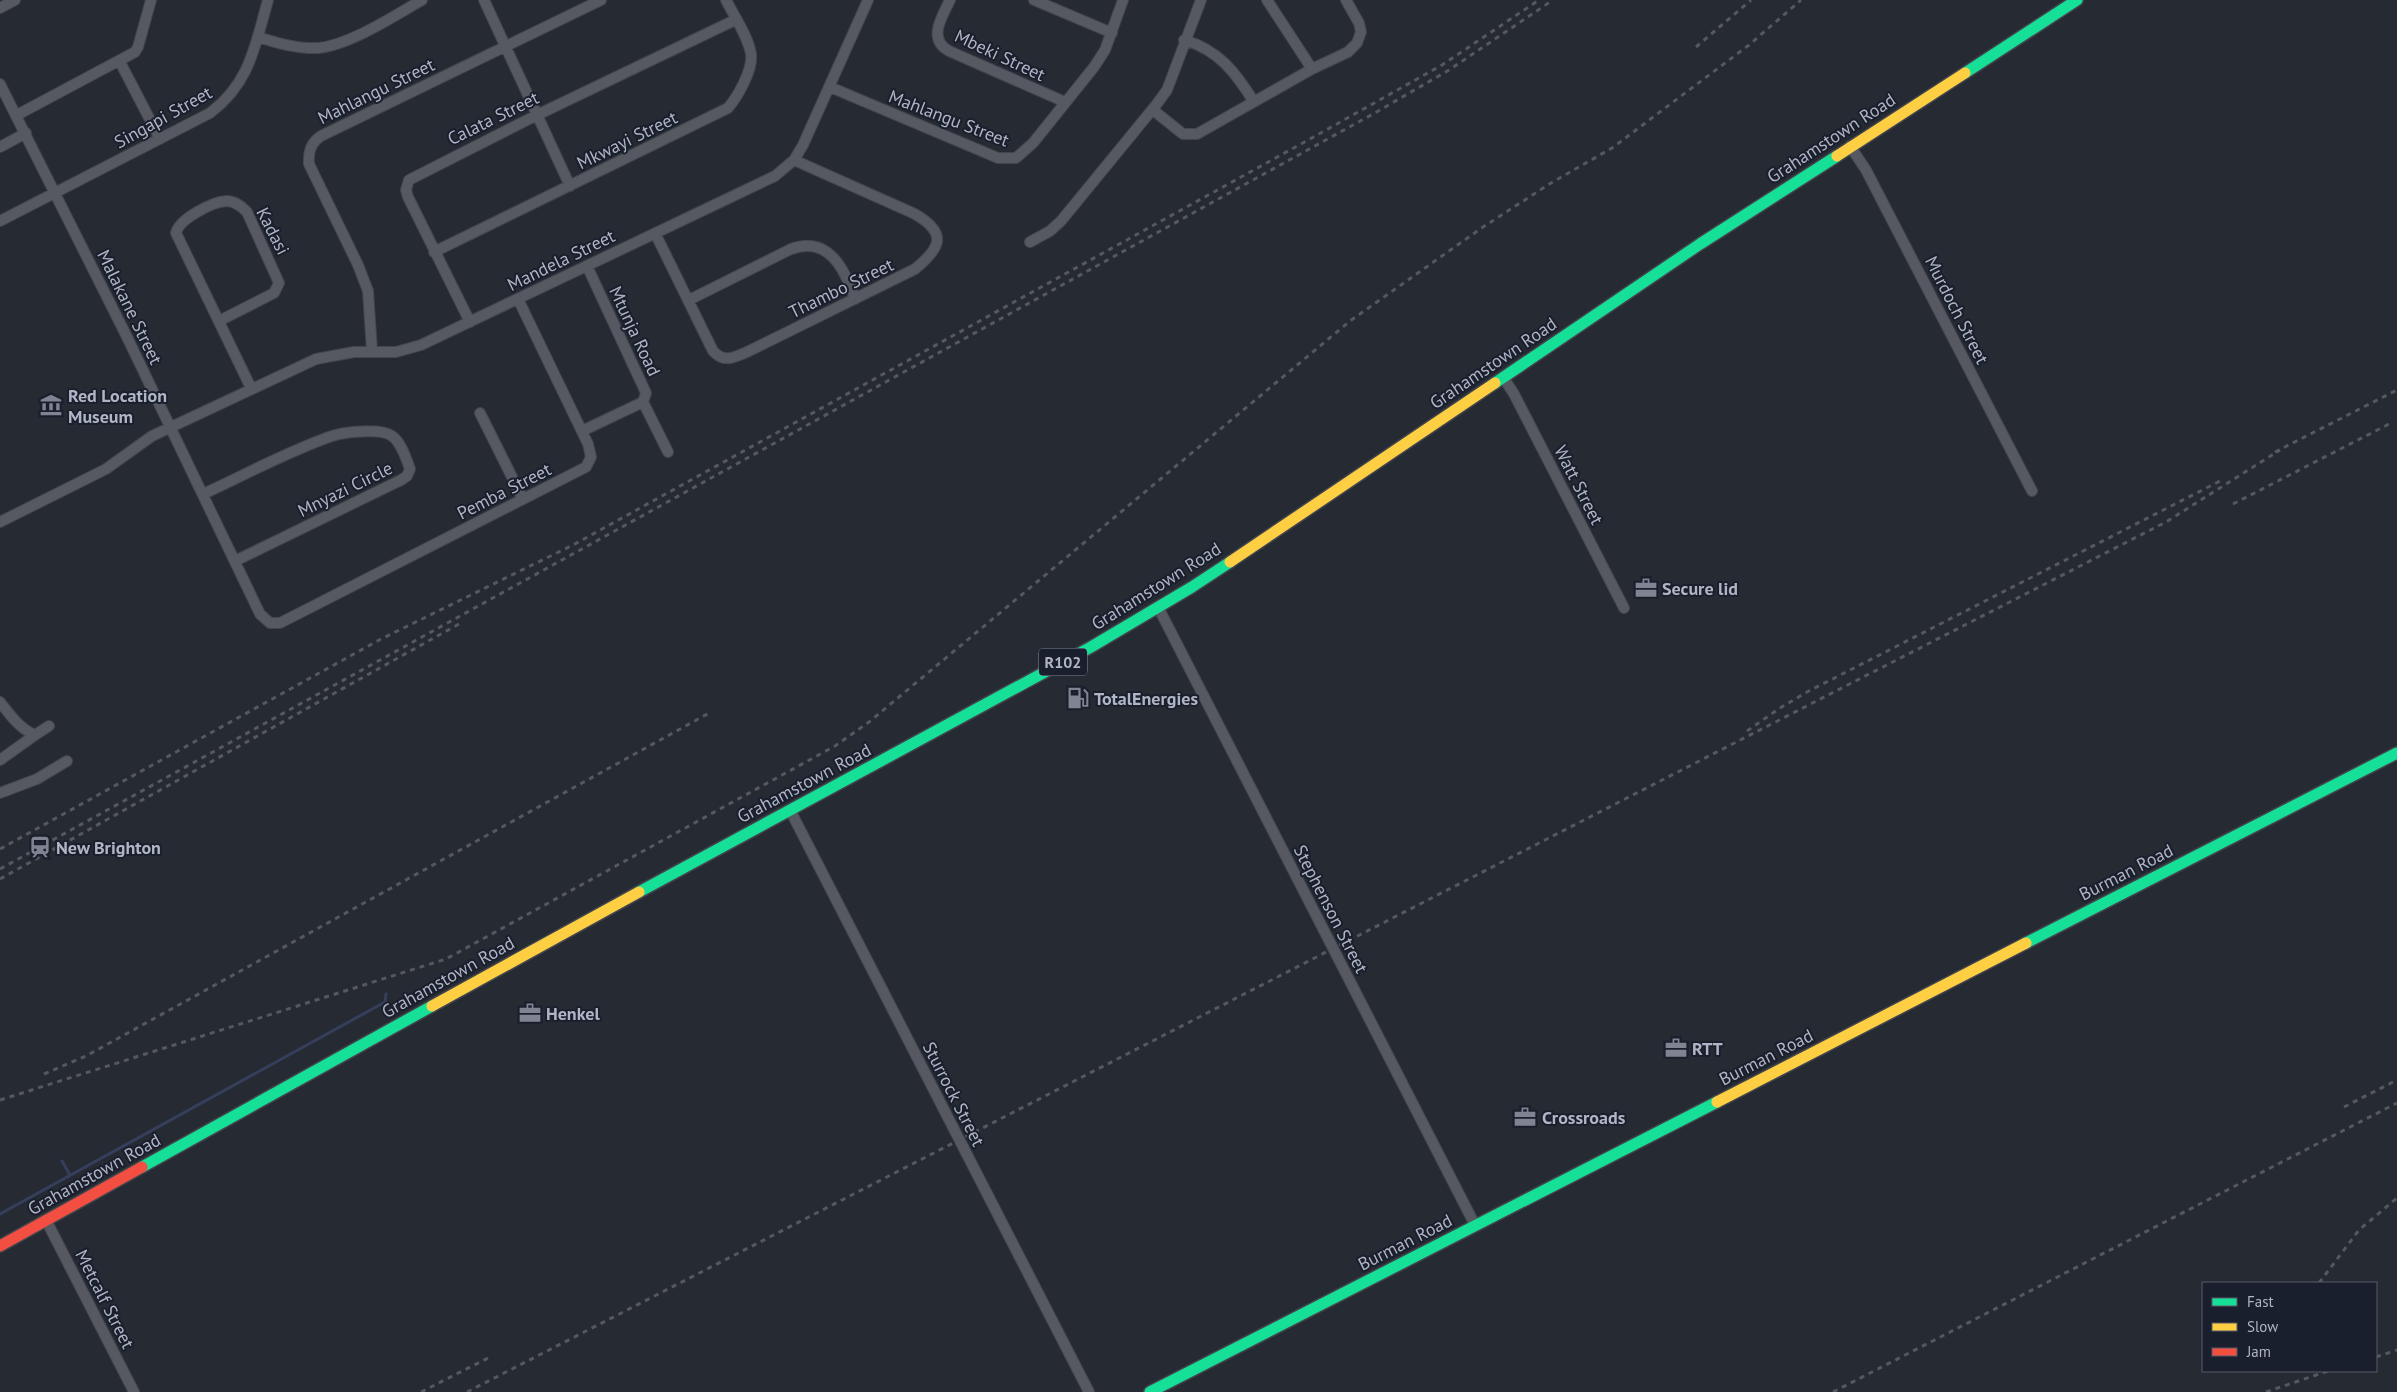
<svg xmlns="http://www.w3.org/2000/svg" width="2397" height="1392" font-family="'PT Sans',sans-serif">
  <rect width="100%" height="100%" fill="#262a33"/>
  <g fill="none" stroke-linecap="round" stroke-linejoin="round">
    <path stroke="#353f5b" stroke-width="3" d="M 62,1161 L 70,1175
      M 0,1214 L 385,1002 L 386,994"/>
    <g stroke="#42454c" stroke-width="12">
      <path id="street" d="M 484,0 L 570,186
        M 950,0 C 942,17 927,39 949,51 L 1065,102
        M 1034,0 L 1112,33
        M 1267,0 L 1312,69
        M 0,8 L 15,0
        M 258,37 C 277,43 297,49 318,48 C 350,45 394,16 422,0
        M 1184,40 C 1219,50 1236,73 1254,102
        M 120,62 L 160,139
        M 0,84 L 127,337 L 260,614 L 270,623 L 280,623 L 586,467 L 591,457 L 588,444 L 518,299
        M 830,87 L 998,158 L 1016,158 L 1033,143 L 1094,67 L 1105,50 L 1123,0
        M 1153,110 L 1183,134 L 1197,134 L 1312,69 L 1348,52 L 1357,43 L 1361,32 L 1359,23 L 1346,0
        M 17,115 L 135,52 L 138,47 L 151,0
        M 1850,146 L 1866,170 L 2032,491
        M 0,147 L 26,133
        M 0,221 L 210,113 C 250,83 255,46 268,0
        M 655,233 L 713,351 C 724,363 733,358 747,352 L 915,269 C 942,247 947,233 915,214 L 794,160
        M 1030,242 L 1050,231 L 1061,221 L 1156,105 L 1167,90 L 1201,0
        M 434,252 L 728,108 C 738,96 753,70 751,54 C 748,36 734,16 726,0
        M 689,300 L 791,249 C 829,235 845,270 855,299
        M 219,321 L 274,293 L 279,283 L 247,212 C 241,206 235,201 226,201 C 212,202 179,219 176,233 L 251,388
        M 470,322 L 408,197 L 406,190 L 409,180 L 537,115 L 735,20
        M 372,351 L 368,291 L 358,265 L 309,164 C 308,151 311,143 321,136 L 601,0
        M 1503,377 L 1514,394 L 1624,608
        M 643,402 L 668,452
        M 480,413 L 523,499
        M 582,431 L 643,402 L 646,393 L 587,266
        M 203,494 C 245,475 288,451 332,436 C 344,432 381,428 392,436 C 401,442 406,458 410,469 L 407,476 L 401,480 L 235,561
        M 0,522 L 106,469 L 152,436 L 316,359 L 354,352 L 396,352 L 421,345 L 775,176 L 794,160 L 803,145 L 868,0
        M 1158,607 L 1475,1225
        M 0,702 C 11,716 19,728 35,735 L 49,726
        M 0,760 L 35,735
        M 0,793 L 37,779 L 67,761
        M 790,810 L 1089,1392
        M 46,1220 L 134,1392"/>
    </g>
    <g stroke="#42454c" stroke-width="14">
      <path id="fast" d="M 1965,73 L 2077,0
        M 1495,383 L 1700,244 L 1837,156
        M 639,892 L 1091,647 L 1192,587 L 1230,562
        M 2026,943 L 2397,753
        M 142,1167 L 432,1006
        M 1150,1392 L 1717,1102"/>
    </g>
    <g stroke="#42454c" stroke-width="14">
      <path id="slow" d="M 1837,156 L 1965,73
        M 1230,562 L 1495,383
        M 432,1006 L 639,892
        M 1717,1102 L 2026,943"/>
    </g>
    <g stroke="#42454c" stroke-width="14">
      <path id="jam" d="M 0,1246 L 142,1167"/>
    </g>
    <use href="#street" stroke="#565961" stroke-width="10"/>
    <use href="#fast" stroke="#16e098" stroke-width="11"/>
    <use href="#slow" stroke="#ffcf43" stroke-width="11"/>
    <use href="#jam" stroke="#f24e42" stroke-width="11"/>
    <path stroke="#55585e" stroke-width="3" stroke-dasharray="5 5" stroke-linecap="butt" d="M 1696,47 L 1751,0
      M 2275,452 L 2397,390
      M 2233,504 L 2393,422
      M 1747,731 L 1780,708 L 1807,692 L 2224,479
      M 0,849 L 381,639 L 573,545 L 1310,139 L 1442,65 L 1539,0
      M 0,869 L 1373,114 L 1449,70 L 1553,0
      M 0,879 L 459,624
      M 44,1074 L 86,1056 L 711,712
      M 0,1100 L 446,959 L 835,746 L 869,722 L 1350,321 L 1483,227 L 1551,183 L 1612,148 L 1749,45 L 1801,0
      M 2344,1107 L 2397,1080
      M 2319,1283 L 2359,1230 L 2397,1198
      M 2376,1357 L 2397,1350
      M 421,1392 L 492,1356
      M 467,1392 L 2166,522 L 2280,450
      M 1833,1392 L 2397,1103
      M 2266,1392 L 2328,1371"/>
  </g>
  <defs>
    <g id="museum-bare" transform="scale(1.725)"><path d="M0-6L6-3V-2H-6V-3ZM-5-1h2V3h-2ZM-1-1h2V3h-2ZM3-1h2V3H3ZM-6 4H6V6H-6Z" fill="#808492" stroke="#1a1f2d" stroke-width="2.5" paint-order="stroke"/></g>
    <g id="office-bare" transform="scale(1.725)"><path d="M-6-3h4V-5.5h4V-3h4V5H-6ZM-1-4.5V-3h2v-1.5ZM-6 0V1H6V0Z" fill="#808492" stroke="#1a1f2d" stroke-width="2.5" paint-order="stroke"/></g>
    <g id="fuel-bare" transform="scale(1.725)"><path d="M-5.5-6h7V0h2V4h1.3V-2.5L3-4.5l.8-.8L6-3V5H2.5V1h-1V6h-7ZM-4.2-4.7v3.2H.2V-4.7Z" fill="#808492" stroke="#1a1f2d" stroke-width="2.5" paint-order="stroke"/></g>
    <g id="station-bare" transform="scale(1.725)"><path d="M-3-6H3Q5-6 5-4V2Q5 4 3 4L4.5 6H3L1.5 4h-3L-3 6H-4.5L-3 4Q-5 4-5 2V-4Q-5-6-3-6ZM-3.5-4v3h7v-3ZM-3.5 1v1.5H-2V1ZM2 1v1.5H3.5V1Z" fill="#808492" stroke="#1a1f2d" stroke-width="2.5" paint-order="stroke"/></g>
  </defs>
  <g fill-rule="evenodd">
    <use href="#museum-bare" x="51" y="405"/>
    <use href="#office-bare" x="1646" y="588"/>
    <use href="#fuel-bare" x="1078" y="698"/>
    <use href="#station-bare" x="40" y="847"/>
    <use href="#office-bare" x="530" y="1013"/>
    <use href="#office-bare" x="1676" y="1048"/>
    <use href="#office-bare" x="1525" y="1117"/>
  </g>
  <g text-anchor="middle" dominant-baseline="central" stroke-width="4" stroke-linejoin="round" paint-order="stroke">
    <rect fill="#1a1f2d" stroke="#838897" stroke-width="1" x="1039" y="648.5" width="48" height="27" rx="4"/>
    <g font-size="16" font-weight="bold" fill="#b0b5c5">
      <text x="1063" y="662">R102</text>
    </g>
    <g font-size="18" fill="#b0b5c5" stroke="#1a1f2d">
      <text transform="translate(1000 55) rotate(25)">Mbeki Street</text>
      <text transform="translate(376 91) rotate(-26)">Mahlangu Street</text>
      <text transform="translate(163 117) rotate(-29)">Singapi Street</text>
      <text transform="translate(493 118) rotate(-26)">Calata Street</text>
      <text transform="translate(949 118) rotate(21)">Mahlangu Street</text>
      <text transform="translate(1831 138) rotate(-33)">Grahamstown Road</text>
      <text transform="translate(627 140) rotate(-26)">Mkwayi Street</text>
      <text transform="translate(273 231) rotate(63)">Kadasi</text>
      <text transform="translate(561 260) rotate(-26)">Mandela Street</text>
      <text transform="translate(841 288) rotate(-26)">Thambo Street</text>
      <text transform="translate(130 307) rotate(64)">Malakane Street</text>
      <text transform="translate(1957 310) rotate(63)">Murdoch Street</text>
      <text transform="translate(635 331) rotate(65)">Mtunja Road</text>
      <text transform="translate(1493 363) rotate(-34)">Grahamstown Road</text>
      <text transform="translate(1579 485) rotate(63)">Watt Street</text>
      <text transform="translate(345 489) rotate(-26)">Mnyazi Circle</text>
      <text transform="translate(504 491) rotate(-27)">Pemba Street</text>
      <text transform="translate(1156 586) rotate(-32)">Grahamstown Road</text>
      <text transform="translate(804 783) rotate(-28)">Grahamstown Road</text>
      <text transform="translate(2126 872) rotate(-27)">Burman Road</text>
      <text transform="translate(1331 909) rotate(63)">Stephenson Street</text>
      <text transform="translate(448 977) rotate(-29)">Grahamstown Road</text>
      <text transform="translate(1766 1057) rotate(-27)">Burman Road</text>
      <text transform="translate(954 1094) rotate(63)">Sturrock Street</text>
      <text transform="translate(94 1174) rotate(-29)">Grahamstown Road</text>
      <text transform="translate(1405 1242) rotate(-27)">Burman Road</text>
      <text transform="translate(105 1299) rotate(63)">Metcalf Street</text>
    </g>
    <g font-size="18" font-weight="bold" fill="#b0b5c5" stroke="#1a1f2d" text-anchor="start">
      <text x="68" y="395">Red Location<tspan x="68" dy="21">Museum</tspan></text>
      <text x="1662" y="588">Secure lid</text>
      <text x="1094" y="698">TotalEnergies</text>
      <text x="56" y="847">New Brighton</text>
      <text x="546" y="1013">Henkel</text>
      <text x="1692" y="1048">RTT</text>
      <text x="1542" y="1117">Crossroads</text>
    </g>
  </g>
  <rect x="2202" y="1282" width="175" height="90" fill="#1a1f2d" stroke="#565b6a"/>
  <rect x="2212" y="1298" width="25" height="8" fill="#16e098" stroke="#565b6a"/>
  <text x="2247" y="1307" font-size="15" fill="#b0b5c5">Fast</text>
  <rect x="2212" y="1323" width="25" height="8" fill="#ffcf43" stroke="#565b6a"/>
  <text x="2247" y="1332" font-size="15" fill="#b0b5c5">Slow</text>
  <rect x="2212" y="1348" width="25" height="8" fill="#f24e42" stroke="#565b6a"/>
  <text x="2247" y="1357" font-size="15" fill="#b0b5c5">Jam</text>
</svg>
